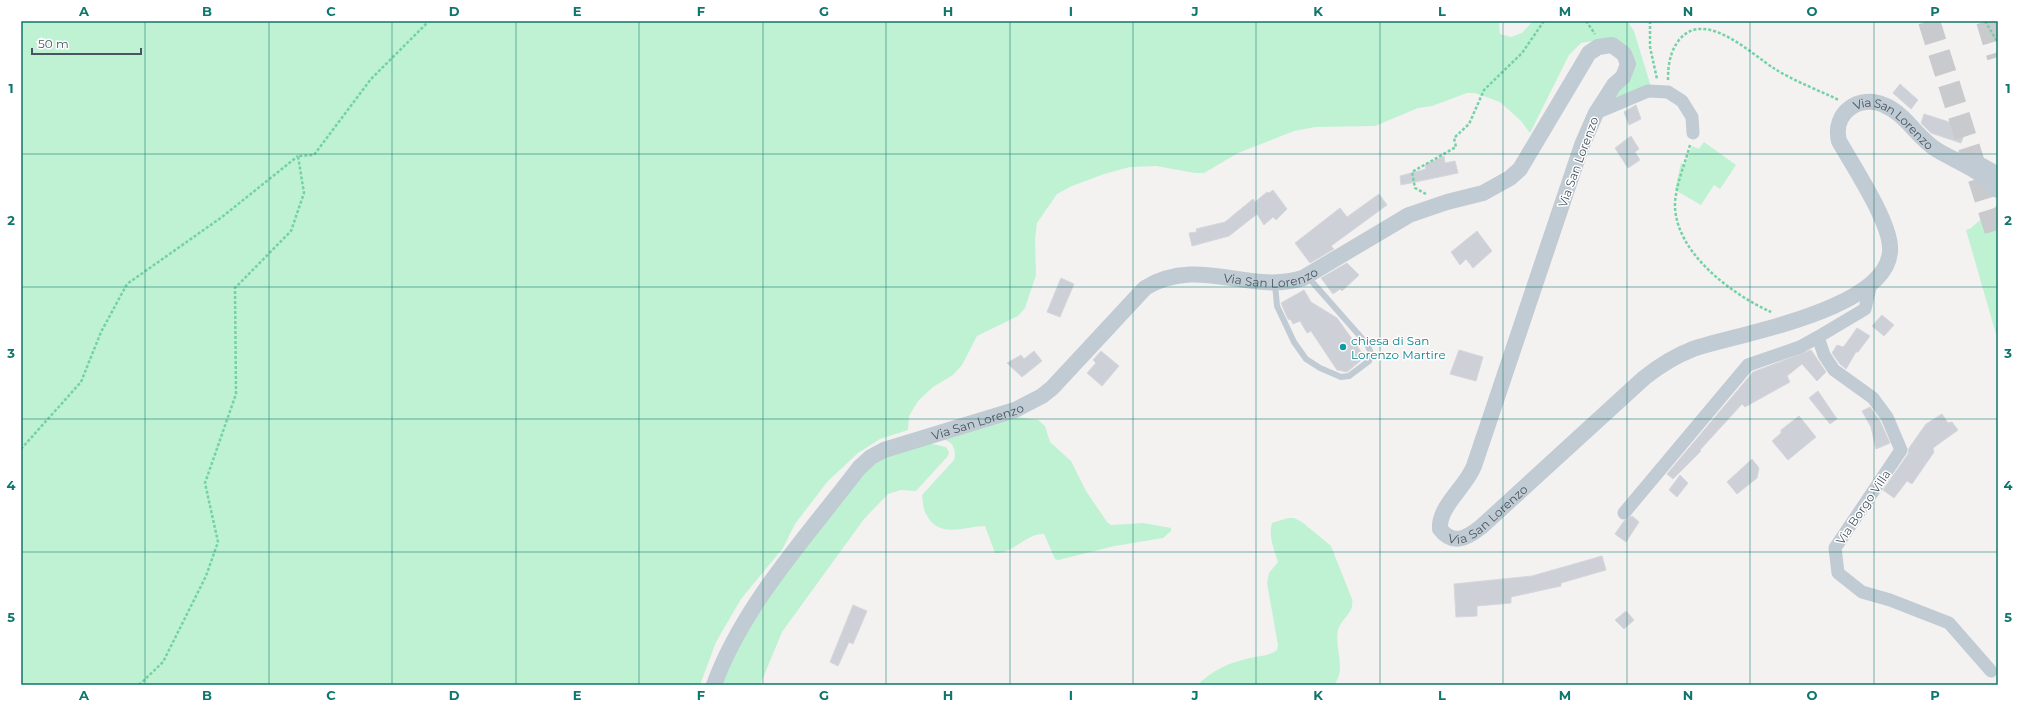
<svg xmlns="http://www.w3.org/2000/svg" width="2019" height="706" font-family="Montserrat,sans-serif">
  <rect width="100%" height="100%" fill="#f4f1f1"/>
  <path fill="#bef2d3" d="M 21,21 L 1499,21 L 1500,34 L 1511,37 L 1522,33 L 1533,21 L 1627,21 L 1634,31 L 1651,87 L 1601,113 L 1627,69 L 1604,39 L 1581,43 L 1569,55 L 1530,133 L 1521,121 L 1500,102 L 1475,93 L 1467,93 L 1432,106 L 1418,108 L 1375,126 L 1315,127 L 1294,131 L 1238,153 L 1204,173 L 1195,173 L 1156,166 L 1130,167 L 1104,174 L 1072,186 L 1057,194 L 1037,223 L 1035,239 L 1036,275 L 1025,308 L 1018,316 L 977,336 L 962,365 L 953,375 L 933,387 L 918,401 L 909,416 L 908,430 L 880,439 L 858,453 L 827,482 L 795,524 L 783,548 L 741,599 L 716,642 L 700,685 L 21,685 Z
    M 1704,142 L 1736,165 L 1720,189 L 1714,185 L 1701,205 L 1675,190 L 1681,163 L 1685,165 L 1692,146 L 1699,149 Z
    M 1997,205 L 1998,207 L 1998,341 L 1966,230 L 1971,228 Z
    M 1016,417 L 1038,420 L 1045,426 L 1050,442 L 1071,461 L 1086,491 L 1107,522 L 1111,525 L 1143,523 L 1171,528 L 1171,531 L 1163,538 L 1115,546 L 1058,560 L 1055,559 L 1044,534 C 1026,533 1013,554 995,553 L 985,526 C 964,526 939,540 926,514 C 923,509 923,501 922,495 L 954,460 C 957,448 952,441 941,439 Z
    M 924,442 L 946,447 L 949,452 L 948,456 L 916,491 L 901,490 L 888,494 L 864,519 L 782,632 L 760,685 L 712,685 L 727,647 L 865,462 Z
    M 1288,518 L 1294,518 L 1302,522 L 1331,546 L 1352,599 C 1355,613 1342,617 1338,630 C 1334,648 1347,669 1334,685 L 1197,685 C 1213,670 1228,663 1250,658 C 1259,656 1269,656 1277,650 L 1278,645 L 1267,583 L 1269,573 L 1278,562 C 1274,549 1268,536 1272,523 Z"/>
  <path fill="#cdd0d6" stroke="#d5d7dd" d="M 1900,84 L 1918,100 L 1911,109 L 1893,93 Z
    M 1636,105 L 1641,119 L 1629,125 L 1624,112 Z
    M 1924,114 L 1962,126 L 1965,132 L 1961,143 L 1931,133 L 1921,123 Z
    M 1631,136 L 1639,149 L 1635,152 L 1640,160 L 1628,168 L 1615,148 Z
    M 1444,156 L 1445,163 L 1455,161 L 1458,173 L 1401,185 L 1400,176 L 1426,169 L 1425,165 Z
    M 1273,190 L 1287,209 L 1276,220 L 1273,217 L 1264,225 L 1257,214 L 1229,236 L 1192,246 L 1189,233 L 1197,232 L 1196,229 L 1225,222 L 1253,199 L 1255,202 L 1267,192 L 1269,193 Z
    M 1379,194 L 1387,205 L 1331,246 L 1334,249 L 1310,263 L 1295,243 L 1340,208 L 1347,217 Z
    M 1477,231 L 1492,251 L 1473,268 L 1466,259 L 1460,265 L 1451,252 Z
    M 1347,263 L 1359,275 L 1342,291 L 1340,289 L 1333,294 L 1321,278 Z
    M 1061,278 L 1074,284 L 1060,317 L 1047,312 Z
    M 1304,290 L 1311,302 L 1337,318 L 1365,357 L 1347,372 L 1337,370 L 1311,331 L 1307,333 L 1300,321 L 1293,324 L 1291,320 L 1288,319 L 1281,303 Z
    M 1882,315 L 1894,325 L 1884,336 L 1872,326 Z
    M 1857,328 L 1870,336 L 1858,352 L 1856,352 L 1846,369 L 1840,364 L 1832,353 L 1837,345 L 1843,347 L 1845,345 Z
    M 1459,350 L 1483,357 L 1476,381 L 1450,374 Z
    M 1811,350 L 1826,372 L 1817,381 L 1802,364 L 1787,376 L 1790,382 L 1745,407 L 1742,404 L 1700,450 L 1701,451 L 1673,479 L 1667,474 L 1753,372 Z
    M 1034,351 L 1042,361 L 1022,377 L 1007,363 L 1021,355 L 1024,359 Z
    M 1101,351 L 1119,366 L 1102,386 L 1087,373 L 1096,363 L 1093,360 Z
    M 1818,391 L 1837,419 L 1830,424 L 1809,398 Z
    M 1870,407 L 1880,421 L 1890,443 L 1876,449 L 1871,427 L 1862,411 Z
    M 1942,414 L 1948,423 L 1952,422 L 1958,430 L 1933,448 L 1934,452 L 1912,484 L 1907,481 L 1894,498 L 1883,490 L 1908,454 L 1909,448 L 1926,424 Z
    M 1799,416 L 1816,437 L 1788,460 L 1772,441 L 1781,433 L 1781,430 Z
    M 1752,459 L 1759,468 L 1757,478 L 1737,494 L 1727,482 Z
    M 1680,475 L 1688,483 L 1677,497 L 1669,490 Z
    M 1632,516 L 1639,522 L 1626,542 L 1615,534 L 1624,521 Z
    M 1602,556 L 1606,570 L 1561,583 L 1561,586 L 1511,597 L 1511,603 L 1477,606 L 1477,616 L 1456,617 L 1454,584 L 1532,576 Z
    M 853,605 L 867,611 L 853,644 L 849,642 L 838,666 L 830,662 Z
    M 1626,611 L 1634,620 L 1624,629 L 1615,620 Z"/>
  <g fill="none" stroke-linecap="round" stroke-linejoin="round">
    <path stroke="#c9cacd" stroke-width="22" stroke-dasharray="22 11" stroke-linecap="butt" d="M 1929,21 L 1998,239
      M 1987,21 L 1998,57"/>
    <path stroke="#74d2a5" stroke-width="2.5" stroke-dasharray="3 2" stroke-linecap="butt" d="M 1586,21 L 1595,34
      M 1650,21 L 1650,47 L 1657,79
      M 1985,21 L 1998,43
      M 1668,80 C 1668,65 1670,52 1679,40 C 1705,8 1751,54 1775,69 C 1794,81 1818,90 1839,100
      M 1690,145 C 1685,164 1677,181 1675,202 C 1673,251 1731,294 1771,312
      M 1426,194 L 1415,188 L 1412,172 L 1456,147 L 1454,138 L 1469,124 L 1484,90 L 1522,53 L 1544,21
      M 21,449 L 81,382 L 101,332 L 127,284 L 222,217 L 298,156
      M 139,685 L 163,662 L 206,576 L 218,542 L 205,483 L 236,394 L 235,288 L 291,231 L 304,193 L 298,156 L 314,155 L 371,79 L 429,21"/>
    <path stroke="#c1cbd3" stroke-width="6" d="M 1275,284 L 1277,306 L 1294,342 L 1306,359 L 1320,368 L 1341,377 L 1349,376 L 1369,361 L 1371,353 L 1367,344 L 1307,276"/>
    <path stroke="#c1cbd3" stroke-width="13" d="M 1596,113 L 1648,91 L 1668,92 L 1682,101 L 1692,117 L 1693,133
      M 1966,164 L 1978,162 L 1998,173
      M 1871,283 L 1865,309 L 1818,337 L 1824,355 L 1834,370 L 1873,398 L 1887,417 L 1901,450 L 1835,548 L 1838,573 L 1862,592 L 1890,600 L 1949,623 L 1991,671
      M 1624,513 L 1748,365 L 1800,347 L 1818,337"/>
    <path stroke="#c1cbd3" stroke-width="16" id="s1" d="M 714,685 C 743,605 808,535 859,468 L 871,457 L 884,450 L 1015,410 L 1042,396 L 1052,388 L 1145,288 C 1199,255 1249,295 1303,278 L 1409,215 L 1447,202 L 1483,193 L 1510,178 L 1520,169 L 1589,53 L 1598,47 L 1612,45 L 1624,54 L 1628,64 L 1623,77 L 1614,85 L 1596,113 L 1582,145 L 1474,466 C 1466,487 1438,507 1440,529 C 1453,546 1467,538 1481,527 L 1644,378 C 1659,366 1675,356 1693,349 C 1737,334 1894,309 1890,247 C 1889,220 1853,166 1839,141 C 1832,113 1859,94 1884,105 C 1906,114 1917,138 1937,150 C 1959,163 1981,170 1998,190"/>
  </g>
  <path fill="none" stroke="#0f766e" stroke-width="1" stroke-opacity="0.55" d="M 145,21 L 145,685M 269,21 L 269,685M 392,21 L 392,685M 516,21 L 516,685M 639,21 L 639,685M 763,21 L 763,685M 886,21 L 886,685M 1010,21 L 1010,685M 1133,21 L 1133,685M 1256,21 L 1256,685M 1380,21 L 1380,685M 1503,21 L 1503,685M 1627,21 L 1627,685M 1750,21 L 1750,685M 1874,21 L 1874,685M 21,154 L 1998,154M 21,287 L 1998,287M 21,419 L 1998,419M 21,552 L 1998,552"/>
  <circle fill="#0f9aa8" stroke="#fff" stroke-width="1.5" cx="1343" cy="347" r="4"/>
  <g text-anchor="middle" dominant-baseline="central" stroke-width="3" stroke-linejoin="round" paint-order="stroke">
    <g font-size="12" fill="#485460" stroke="#fff">
      <text stroke="none"><textPath href="#s1" startOffset="2474">Via San Lorenzo</textPath></text>
      <text transform="translate(1578 162) rotate(-70)">Via San Lorenzo</text>
      <text stroke="none"><textPath href="#s1" startOffset="739">Via San Lorenzo</textPath></text>
      <text stroke="none"><textPath href="#s1" startOffset="391">Via San Lorenzo</textPath></text>
      <text transform="translate(1863 507) rotate(-56)">Via Borgo Villa</text>
      <text stroke="none"><textPath href="#s1" startOffset="1767">Via San Lorenzo</textPath></text>
    </g>
    <g font-size="12" fill="#0d838f" stroke="#fff" text-anchor="start">
      <text x="1351" y="340">chiesa di San<tspan x="1351" dy="14">Lorenzo Martire</tspan></text>
    </g>
  </g>
  <rect width="2019" height="706" fill="none" stroke="#ffffff" stroke-width="44"/>
  <path d="M32 48v6h109v-6" fill="none" stroke="#485460" stroke-width="2"/>
  <text x="38" y="48" font-size="12" fill="#485460" stroke="#ffffff" stroke-width="3" paint-order="stroke">50 m</text>
  <rect x="22" y="22" width="1975" height="662" fill="none" stroke="#0f766e" stroke-width="1.5"/>
  <g font-size="13" text-anchor="middle" font-weight="bold" fill="#0f766e">
    <text x="84" y="16">A</text>
    <text x="207" y="16">B</text>
    <text x="331" y="16">C</text>
    <text x="454" y="16">D</text>
    <text x="577" y="16">E</text>
    <text x="701" y="16">F</text>
    <text x="824" y="16">G</text>
    <text x="948" y="16">H</text>
    <text x="1071" y="16">I</text>
    <text x="1195" y="16">J</text>
    <text x="1318" y="16">K</text>
    <text x="1442" y="16">L</text>
    <text x="1565" y="16">M</text>
    <text x="1688" y="16">N</text>
    <text x="1812" y="16">O</text>
    <text x="1935" y="16">P</text>
    <text x="11" y="93">1</text>
    <text x="2008" y="93">1</text>
    <text x="11" y="225">2</text>
    <text x="2008" y="225">2</text>
    <text x="11" y="358">3</text>
    <text x="2008" y="358">3</text>
    <text x="11" y="490">4</text>
    <text x="2008" y="490">4</text>
    <text x="11" y="622">5</text>
    <text x="2008" y="622">5</text>
    <text x="84" y="700">A</text>
    <text x="207" y="700">B</text>
    <text x="331" y="700">C</text>
    <text x="454" y="700">D</text>
    <text x="577" y="700">E</text>
    <text x="701" y="700">F</text>
    <text x="824" y="700">G</text>
    <text x="948" y="700">H</text>
    <text x="1071" y="700">I</text>
    <text x="1195" y="700">J</text>
    <text x="1318" y="700">K</text>
    <text x="1442" y="700">L</text>
    <text x="1565" y="700">M</text>
    <text x="1688" y="700">N</text>
    <text x="1812" y="700">O</text>
    <text x="1935" y="700">P</text>
  </g>
</svg>
